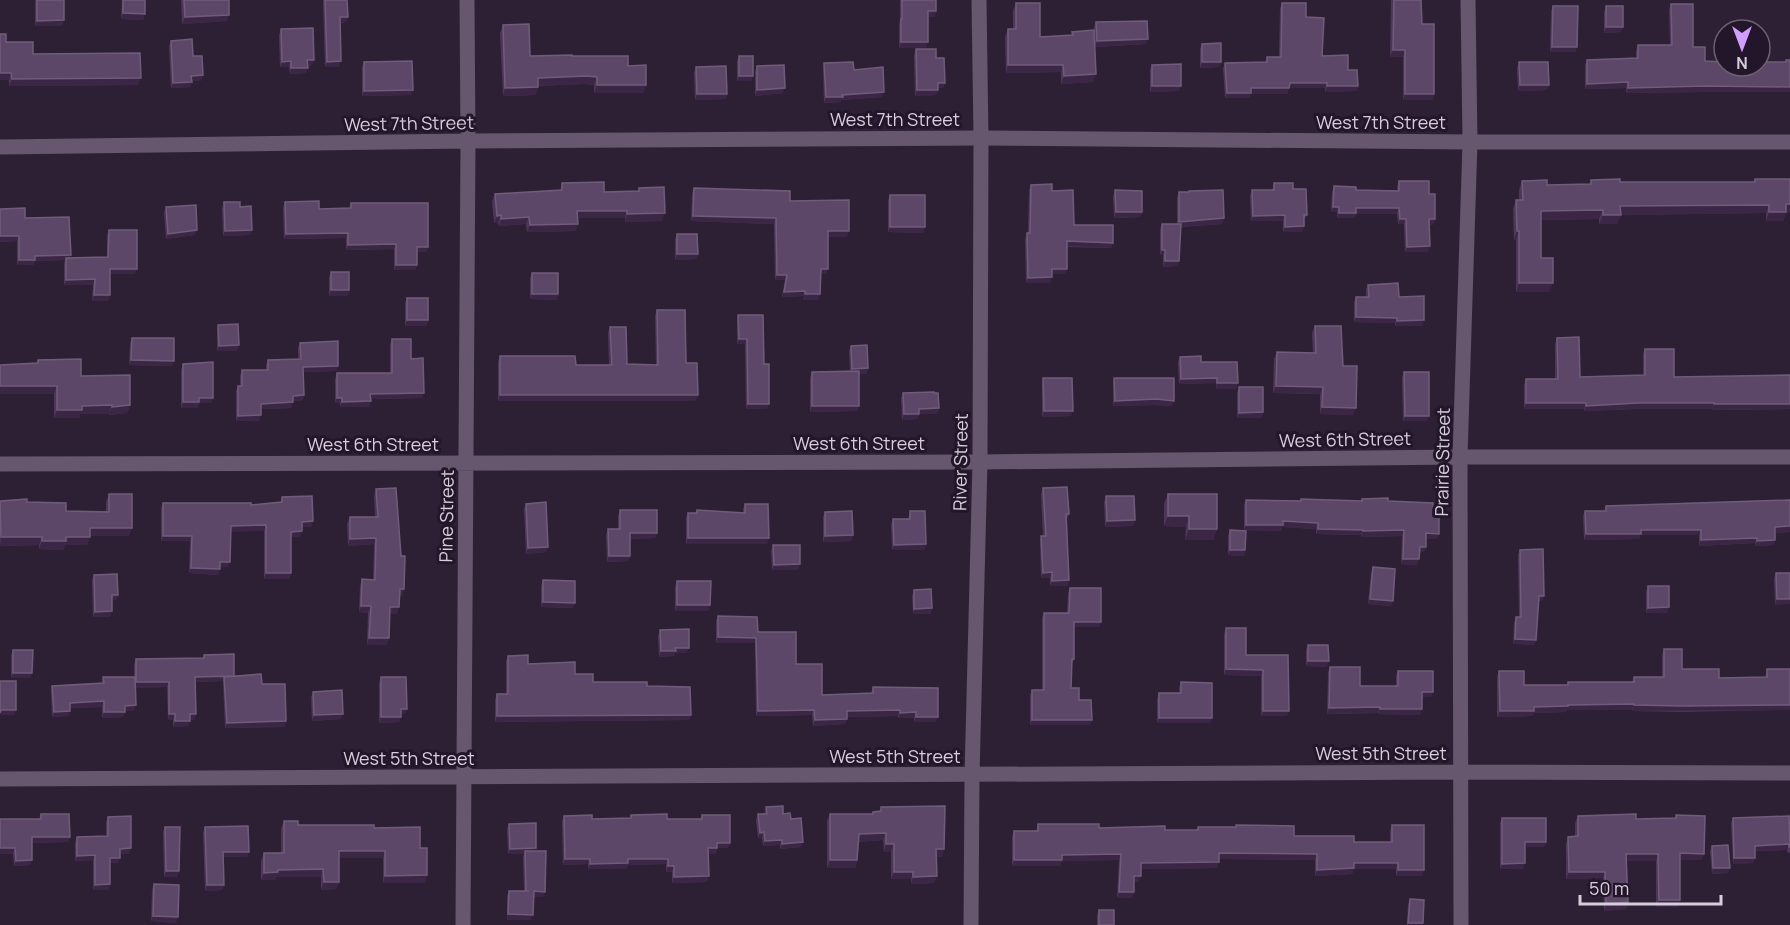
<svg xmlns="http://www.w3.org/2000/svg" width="1790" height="925" font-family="Manrope,sans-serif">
  <rect width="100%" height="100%" fill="#2d2034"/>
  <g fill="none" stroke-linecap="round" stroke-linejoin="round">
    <path stroke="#66566e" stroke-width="15" d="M 0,147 L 468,141 L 981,138 L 1470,142 L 1790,142
      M 0,464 L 980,462 L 1460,457 L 1790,457
      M 0,779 L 1460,772 L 1790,773
      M 463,925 L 468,141 L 467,0
      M 1461,925 L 1460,457 L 1470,142 L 1468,0"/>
    <path stroke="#66566e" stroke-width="15" d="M 971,925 L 972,776 L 980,462 L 981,138 L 979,0"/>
  </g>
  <path fill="#4e365a" d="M 35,0 L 64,0 L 62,26 L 35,26 Z
    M 122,0 L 145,0 L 145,14 L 143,20 L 121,19 Z
    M 181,0 L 229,0 L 227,21 L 182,24 Z
    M 323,0 L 347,0 L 348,17 L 346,22 L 340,23 L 339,67 L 325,67 Z
    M 900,0 L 936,0 L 936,11 L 934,17 L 928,17 L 926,48 L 899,48 L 899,24 L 900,19 Z
    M 1391,0 L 1421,0 L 1422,24 L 1434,94 L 1432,100 L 1403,100 L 1403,57 L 1390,57 Z
    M 1016,3 L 1040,37 L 1071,35 L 1072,32 L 1093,82 L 1061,84 L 1061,72 L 1006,73 L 1005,37 L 1008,29 L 1013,29 L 1013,11 Z
    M 1282,3 L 1306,17 L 1322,56 L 1348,70 L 1358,86 L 1356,91 L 1325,92 L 1325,88 L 1289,88 L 1287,94 L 1250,94 L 1249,98 L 1225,98 L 1223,68 L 1225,63 L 1265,62 L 1267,57 L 1279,57 L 1280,8 Z
    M 1671,4 L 1693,47 L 1705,61 L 1785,62 L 1786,60 L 1790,60 L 1790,92 L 1703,92 L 1626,93 L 1626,88 L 1585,89 L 1585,65 L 1587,60 L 1636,58 L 1636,51 L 1638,45 L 1670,45 L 1669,10 Z
    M 1553,6 L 1577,47 L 1575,52 L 1550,52 L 1551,11 Z
    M 1606,6 L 1621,32 L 1604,33 L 1604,12 Z
    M 1096,22 L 1146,44 L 1095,47 L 1094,27 Z
    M 503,25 L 530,56 L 572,56 L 628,66 L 646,85 L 643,93 L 594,93 L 594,85 L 584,84 L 538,86 L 535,95 L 503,96 L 500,33 Z
    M 281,29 L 312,65 L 308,66 L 306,73 L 290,74 L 289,67 L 280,67 L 279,35 Z
    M 171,41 L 193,56 L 201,81 L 192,81 L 190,87 L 171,88 L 169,46 Z
    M 6,42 L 33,54 L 138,85 L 9,86 Z
    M 1202,44 L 1221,62 L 1219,67 L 1200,68 L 1200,49 Z
    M 916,49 L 936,58 L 945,83 L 943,88 L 938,88 L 936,95 L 915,96 L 914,55 Z
    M 739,56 L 753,76 L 751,81 L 737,81 L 737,61 Z
    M 364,62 L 411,95 L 362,96 L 362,67 Z
    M 1519,62 L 1547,90 L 1518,91 L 1517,68 Z
    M 824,63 L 854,70 L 882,97 L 841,100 L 841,102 L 824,103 L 823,68 Z
    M 1152,65 L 1179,91 L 1150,92 L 1150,70 Z
    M 757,66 L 783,93 L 755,96 L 755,71 Z
    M 696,67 L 727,94 L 725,99 L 695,100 L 694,72 Z
    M 1755,179 L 1790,179 L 1790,213 L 1786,213 L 1783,221 L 1766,221 L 1766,213 L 1621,215 L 1617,224 L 1599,224 L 1599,219 L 1541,220 L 1541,258 L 1549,292 L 1516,292 L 1516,239 L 1514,240 L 1513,209 L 1516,200 L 1519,200 L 1519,190 L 1522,181 L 1547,185 L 1589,184 L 1591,180 L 1620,182 L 1753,182 Z
    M 1399,181 L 1429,194 L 1433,225 L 1429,225 L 1428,252 L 1405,252 L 1404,224 L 1398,224 L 1397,214 L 1356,214 L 1354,218 L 1337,218 L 1337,212 L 1331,212 L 1332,192 L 1334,186 L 1356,190 L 1397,191 L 1397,187 Z
    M 562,183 L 604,192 L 638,191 L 639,188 L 662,221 L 625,222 L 625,218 L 577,218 L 578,224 L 575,231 L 527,232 L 526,224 L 499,226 L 498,223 L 494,223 L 492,201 L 495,194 L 560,191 Z
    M 1274,183 L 1293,189 L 1307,215 L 1304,220 L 1304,226 L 1302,232 L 1283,232 L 1283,221 L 1251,221 L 1250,195 L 1252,190 L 1272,190 Z
    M 1031,185 L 1052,191 L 1074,225 L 1113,243 L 1111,248 L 1067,247 L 1065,274 L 1052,274 L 1050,283 L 1026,283 L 1025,239 L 1027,233 L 1028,233 L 1029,190 Z
    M 694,188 L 790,201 L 847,237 L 828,237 L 826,274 L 821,274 L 820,294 L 818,300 L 803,300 L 804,296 L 782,297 L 785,280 L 775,280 L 774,224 L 691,221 L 692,194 Z
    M 1115,190 L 1142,212 L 1140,217 L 1114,218 L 1113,196 Z
    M 1179,192 L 1224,218 L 1222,224 L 1181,227 L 1177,266 L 1163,267 L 1163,255 L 1160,255 L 1160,229 L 1162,224 L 1177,224 L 1177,198 Z
    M 890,195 L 923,233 L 888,232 L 888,200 Z
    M 224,202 L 240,207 L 252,230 L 250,235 L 223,236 L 222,208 Z
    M 285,202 L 319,209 L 349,208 L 351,203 L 428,247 L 426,252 L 417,252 L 417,265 L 415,270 L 394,270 L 394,249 L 346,250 L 346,238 L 284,239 L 283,208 Z
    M 166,207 L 195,235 L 166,239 L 164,212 Z
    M 0,209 L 25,218 L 69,258 L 107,257 L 107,235 L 109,230 L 135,274 L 110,274 L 108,301 L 92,301 L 93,285 L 64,285 L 64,264 L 65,260 L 35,261 L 33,265 L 17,265 L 17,241 L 0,242 Z
    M 677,234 L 698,254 L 696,259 L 675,260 L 675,239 Z
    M 331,272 L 349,290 L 347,296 L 329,296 L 329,277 Z
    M 532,273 L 558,294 L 556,300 L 530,299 L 530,278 Z
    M 1368,285 L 1399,297 L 1422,326 L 1395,326 L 1395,323 L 1354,322 L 1354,302 L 1356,297 L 1366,297 L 1366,290 Z
    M 407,298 L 428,320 L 426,326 L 405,326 L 405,303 Z
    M 657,310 L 686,363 L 695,401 L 498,401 L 498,362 L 500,356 L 576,365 L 609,365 L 608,333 L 610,327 L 627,364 L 656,365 L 655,316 Z
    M 738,315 L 764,364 L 767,409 L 746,409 L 745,344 L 737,344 L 737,321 Z
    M 218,325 L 237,351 L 217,351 L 217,330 Z
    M 1315,326 L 1343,366 L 1353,415 L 1320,414 L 1320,394 L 1273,393 L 1274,359 L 1277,352 L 1313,353 L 1312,333 Z
    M 132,338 L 172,366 L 129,365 L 130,343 Z
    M 1557,338 L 1580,377 L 1643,376 L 1643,354 L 1645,349 L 1674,377 L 1790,375 L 1790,409 L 1712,410 L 1712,409 L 1636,409 L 1584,411 L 1584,409 L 1524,409 L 1524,385 L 1526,379 L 1555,379 L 1555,344 Z
    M 392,339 L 411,359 L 422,398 L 371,399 L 369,407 L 340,407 L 340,403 L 335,403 L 335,379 L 337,373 L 390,373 L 390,344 Z
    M 300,343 L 336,371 L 303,372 L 304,395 L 302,401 L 293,401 L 291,408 L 261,409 L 259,421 L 236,421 L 236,391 L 238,386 L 240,386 L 240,376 L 242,370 L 266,370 L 266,365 L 268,360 L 298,359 L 298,348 Z
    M 851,346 L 868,368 L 866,374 L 859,374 L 857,411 L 810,412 L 810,378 L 812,372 L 850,372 L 849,351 Z
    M 1180,357 L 1201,362 L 1236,389 L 1216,389 L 1216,383 L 1179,384 L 1178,362 Z
    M 38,360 L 81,376 L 130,405 L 127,413 L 109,415 L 109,414 L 80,414 L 79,418 L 54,418 L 54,394 L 0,394 L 10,365 L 37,363 Z
    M 183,364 L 213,398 L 211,403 L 199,403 L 197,408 L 181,408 L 181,370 Z
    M 1404,372 L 1427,421 L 1403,421 L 1402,378 Z
    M 1043,378 L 1071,416 L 1042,417 L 1042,384 Z
    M 1114,378 L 1172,406 L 1154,405 L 1113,406 L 1113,383 Z
    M 1239,387 L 1263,412 L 1261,418 L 1237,418 L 1237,393 Z
    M 903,393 L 939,408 L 937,414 L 919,414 L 917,419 L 902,420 L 901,398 Z
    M 1043,488 L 1069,514 L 1067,519 L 1069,580 L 1067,586 L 1050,586 L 1050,578 L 1041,578 L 1040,541 L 1041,536 L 1043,536 L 1041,494 Z
    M 376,489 L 401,556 L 404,589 L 402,596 L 399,596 L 397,614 L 390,613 L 389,638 L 386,645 L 367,645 L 368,613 L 359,612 L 360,586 L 362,579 L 373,580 L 374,544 L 348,546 L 347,524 L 350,517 L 375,517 L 374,496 Z
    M 109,494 L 129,536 L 90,536 L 87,545 L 65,545 L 63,550 L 39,549 L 39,545 L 0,546 L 0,501 L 27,502 L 66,511 L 106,511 L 106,502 Z
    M 1168,494 L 1217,529 L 1213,540 L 1185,540 L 1186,527 L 1164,526 L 1164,504 Z
    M 1106,496 L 1133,526 L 1105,527 L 1104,502 Z
    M 282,497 L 311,527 L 302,527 L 300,537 L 291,537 L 291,573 L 289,579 L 264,579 L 264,531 L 231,531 L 228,567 L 220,567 L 218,575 L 189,573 L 190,541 L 161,541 L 161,508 L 163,503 L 251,505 L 280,503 Z
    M 1362,499 L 1388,501 L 1433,516 L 1437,539 L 1426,539 L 1424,552 L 1419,552 L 1417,565 L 1401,564 L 1402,536 L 1361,537 L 1361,535 L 1316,534 L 1316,529 L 1282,527 L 1281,531 L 1244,530 L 1244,505 L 1246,500 L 1361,501 Z
    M 526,504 L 546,552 L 526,554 L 524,509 Z
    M 745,504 L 767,544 L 686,544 L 686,518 L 688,513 L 696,513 L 697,510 L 743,513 L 743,509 Z
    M 1606,506 L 1790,532 L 1775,533 L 1775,540 L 1773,545 L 1755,546 L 1755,543 L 1699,546 L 1699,535 L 1640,535 L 1639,539 L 1584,540 L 1583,516 L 1585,511 L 1604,511 Z
    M 620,510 L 657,533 L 655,538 L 630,539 L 628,561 L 607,562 L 606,535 L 608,529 L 618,529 L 618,516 Z
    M 910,511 L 926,544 L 924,550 L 892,550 L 891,524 L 893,519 L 908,519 Z
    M 825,512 L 853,535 L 851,541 L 823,542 L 823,517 Z
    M 1230,530 L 1245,550 L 1244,556 L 1228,555 L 1228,536 Z
    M 773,545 L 798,570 L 772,570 L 771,551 Z
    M 1520,550 L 1542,601 L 1538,601 L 1536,640 L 1534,645 L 1513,644 L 1514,623 L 1516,617 L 1519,617 L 1518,555 Z
    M 1373,567 L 1391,606 L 1368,604 L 1371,573 Z
    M 1776,573 L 1790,573 L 1775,605 L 1774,579 Z
    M 94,575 L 118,595 L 116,600 L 112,600 L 110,617 L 93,617 L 92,580 Z
    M 543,580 L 573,608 L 541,607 L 541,586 Z
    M 677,581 L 710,605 L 708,611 L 675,611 L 675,587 Z
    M 1648,586 L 1667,613 L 1646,613 L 1646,592 Z
    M 1070,588 L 1099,627 L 1074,627 L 1074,659 L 1072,664 L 1071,688 L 1079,700 L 1090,725 L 1030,725 L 1030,695 L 1032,690 L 1042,690 L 1042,618 L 1044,613 L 1067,613 L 1068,593 Z
    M 914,590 L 932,608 L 930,614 L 913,614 L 912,596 Z
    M 718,616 L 758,632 L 796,664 L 822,695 L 871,693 L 873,687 L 936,722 L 914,722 L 914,718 L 898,718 L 898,716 L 847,717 L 845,724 L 813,726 L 812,715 L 756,716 L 755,643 L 716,643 L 716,621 Z
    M 1226,628 L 1246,655 L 1288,655 L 1287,716 L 1261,716 L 1261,676 L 1224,675 L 1224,634 Z
    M 660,630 L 687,653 L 675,653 L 674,656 L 659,657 L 658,636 Z
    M 1308,645 L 1327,667 L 1306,666 L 1306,650 Z
    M 1664,649 L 1682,669 L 1719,678 L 1765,677 L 1767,669 L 1776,710 L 1681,712 L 1632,711 L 1632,710 L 1567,710 L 1566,712 L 1534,713 L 1532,716 L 1497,717 L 1497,677 L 1499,671 L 1524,685 L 1567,685 L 1568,682 L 1632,682 L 1634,677 L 1662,677 L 1662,655 Z
    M 13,650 L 32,673 L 30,678 L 11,678 L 11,655 Z
    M 204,655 L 234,677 L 262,684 L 286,721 L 284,727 L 225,728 L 223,681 L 195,682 L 196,714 L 194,720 L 190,720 L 188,726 L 173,727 L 173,720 L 168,720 L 167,687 L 136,688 L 134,711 L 125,711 L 123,717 L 102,718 L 102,707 L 70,708 L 68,716 L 52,717 L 51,691 L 52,686 L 101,683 L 103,677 L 134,677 L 134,664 L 136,659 L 203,658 Z
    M 508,656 L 528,664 L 575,674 L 593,682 L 647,686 L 689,720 L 495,722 L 495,700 L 497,694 L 506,694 L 506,661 Z
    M 1330,667 L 1360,686 L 1396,686 L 1396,676 L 1398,671 L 1431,697 L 1422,697 L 1420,715 L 1378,714 L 1378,713 L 1327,714 L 1328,672 Z
    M 381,677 L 407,709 L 405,714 L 401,714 L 399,722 L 379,723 L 379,683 Z
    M 1181,682 L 1210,723 L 1157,723 L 1157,699 L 1159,693 L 1179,693 L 1179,688 Z
    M 313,692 L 341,719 L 312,721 L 311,697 Z
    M 766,807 L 783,814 L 791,819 L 801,847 L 780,849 L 780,845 L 763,846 L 762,838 L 758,838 L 756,820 L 758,814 L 764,814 Z
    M 881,807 L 942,857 L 936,857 L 937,876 L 934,883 L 911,884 L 911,879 L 891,879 L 891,851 L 884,852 L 883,840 L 858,842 L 857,860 L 855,868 L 827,868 L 827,821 L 830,814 L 872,814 L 873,812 L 880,812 Z
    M 41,814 L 70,837 L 68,842 L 32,843 L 30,865 L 14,866 L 13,854 L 0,854 L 39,819 Z
    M 631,815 L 667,819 L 700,819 L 702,815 L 728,848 L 717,848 L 715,854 L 708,854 L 707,882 L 672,883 L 672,872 L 666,872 L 666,864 L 628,865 L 626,869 L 588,869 L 588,864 L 563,865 L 562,821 L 564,816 L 592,819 L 630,818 Z
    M 1676,815 L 1704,854 L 1701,860 L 1680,860 L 1680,900 L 1678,907 L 1656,907 L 1656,861 L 1626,861 L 1628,902 L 1626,909 L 1604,911 L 1603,878 L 1566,879 L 1566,844 L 1568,837 L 1575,837 L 1575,823 L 1578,816 L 1636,819 L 1675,818 Z
    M 1790,816 L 1790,853 L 1787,852 L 1787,850 L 1755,851 L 1753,863 L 1733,864 L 1731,823 L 1733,818 Z
    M 108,817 L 129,854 L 120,854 L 120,858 L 118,863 L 110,863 L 110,884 L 108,890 L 93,890 L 93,860 L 75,861 L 75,843 L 77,837 L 106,836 L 106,822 Z
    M 1502,818 L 1546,842 L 1544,847 L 1525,847 L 1523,869 L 1500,869 L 1500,823 Z
    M 284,821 L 298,825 L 374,828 L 420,848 L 425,883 L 383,883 L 383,858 L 339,858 L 339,882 L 336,889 L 321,890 L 321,877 L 276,877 L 275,880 L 261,880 L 261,861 L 264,853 L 281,853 L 281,829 Z
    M 509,824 L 535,851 L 543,897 L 533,897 L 531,920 L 507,920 L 507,896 L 509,891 L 524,891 L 523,857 L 524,854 L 508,854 L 507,829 Z
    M 1038,824 L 1099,828 L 1165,830 L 1197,830 L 1198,827 L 1354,842 L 1390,842 L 1390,831 L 1392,825 L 1424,870 L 1422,876 L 1396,876 L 1396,869 L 1354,869 L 1352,874 L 1315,876 L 1315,860 L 1219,859 L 1217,868 L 1141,869 L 1141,876 L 1138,882 L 1134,882 L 1132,898 L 1117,898 L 1119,860 L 1062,861 L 1060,866 L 1012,866 L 1012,837 L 1014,831 L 1036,831 Z
    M 165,827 L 179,871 L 177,877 L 164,877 L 163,832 Z
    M 205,827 L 249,852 L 247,857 L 223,857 L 224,885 L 222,890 L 205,891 L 203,832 Z
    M 1712,846 L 1728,873 L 1712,874 L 1710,851 Z
    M 154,884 L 176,923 L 151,921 L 152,890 Z
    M 1410,899 L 1423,923 L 1423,925 L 1407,925 L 1408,904 Z
    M 1099,910 L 1114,925 L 1097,925 L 1097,915 Z"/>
  <path fill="#3b2745" d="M 928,11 L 936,11 L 934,17 L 926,17 Z
    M 123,13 L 145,14 L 143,20 L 121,19 Z
    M 229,15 L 227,21 L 182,24 L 185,17 Z
    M 340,17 L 348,17 L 346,22 L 338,23 Z
    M 64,20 L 62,26 L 35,26 L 37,21 Z
    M 1606,27 L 1623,27 L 1621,32 L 1604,33 Z
    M 1148,39 L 1146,44 L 1095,47 L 1097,41 Z
    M 901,42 L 928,42 L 926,48 L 899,48 Z
    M 1552,47 L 1577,47 L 1575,52 L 1550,52 Z
    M 1393,50 L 1405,50 L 1403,57 L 1390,57 Z
    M 307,60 L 314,60 L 312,65 L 305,66 Z
    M 291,61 L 289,67 L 280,67 L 282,62 Z
    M 341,61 L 339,67 L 325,67 L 327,62 Z
    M 1202,62 L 1221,62 L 1219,67 L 1200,68 Z
    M 1008,65 L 1063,65 L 1061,72 L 1006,73 Z
    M 291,68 L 308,68 L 306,73 L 290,74 Z
    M 0,73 L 11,73 L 9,80 L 0,80 Z
    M 1096,74 L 1093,82 L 1061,84 L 1064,76 Z
    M 203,75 L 201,81 L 189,81 L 191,76 Z
    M 587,76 L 597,77 L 594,85 L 584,84 L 535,86 L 538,78 Z
    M 739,76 L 753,76 L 751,81 L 737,81 Z
    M 141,78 L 138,85 L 9,86 L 12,79 Z
    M 192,82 L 190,87 L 171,88 L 173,83 Z
    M 1628,82 L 1626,88 L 1585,89 L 1587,84 Z
    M 938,83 L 945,83 L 943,88 L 936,88 Z
    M 1290,83 L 1327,83 L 1325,88 L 1288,88 Z
    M 597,85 L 646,85 L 643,93 L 594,93 Z
    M 1520,85 L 1549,85 L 1547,90 L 1518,91 Z
    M 1152,86 L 1181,86 L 1179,91 L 1150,92 Z
    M 1327,86 L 1358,86 L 1356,91 L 1325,92 Z
    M 1705,86 L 1790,87 L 1790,92 L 1703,92 L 1626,93 L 1628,88 Z
    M 538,87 L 535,95 L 503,96 L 505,88 Z
    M 785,88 L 783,93 L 755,96 L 757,90 Z
    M 1251,88 L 1289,88 L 1287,94 L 1250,94 L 1249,98 L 1225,98 L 1227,93 Z
    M 413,90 L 411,95 L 362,96 L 364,91 Z
    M 917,90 L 938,90 L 936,95 L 915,96 Z
    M 884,92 L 882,97 L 841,100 L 841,102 L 824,103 L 826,97 L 842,95 Z
    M 697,94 L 727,94 L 725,99 L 695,100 Z
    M 1405,94 L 1434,94 L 1432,100 L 1403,100 Z
    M 1786,204 L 1790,204 L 1790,213 L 1786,213 L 1783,221 L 1766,221 L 1769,212 Z
    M 1769,205 L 1766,213 L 1621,215 L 1617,224 L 1599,224 L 1603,215 L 1620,206 Z
    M 1333,207 L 1339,207 L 1337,212 L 1331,212 Z
    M 1356,208 L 1399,208 L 1397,214 L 1356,214 L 1354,218 L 1337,218 L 1339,213 Z
    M 1603,210 L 1599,219 L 1537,220 L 1541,211 Z
    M 577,211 L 627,211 L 625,218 L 575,218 Z
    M 1116,212 L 1142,212 L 1140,217 L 1114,218 Z
    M 665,213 L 662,221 L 625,222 L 627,214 Z
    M 501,215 L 498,223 L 494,223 L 497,216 Z
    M 1285,215 L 1283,221 L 1251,221 L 1253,216 Z
    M 693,216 L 776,218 L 774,224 L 691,221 Z
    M 529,217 L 526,224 L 499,226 L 501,219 Z
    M 1224,218 L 1222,224 L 1177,227 L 1179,222 Z
    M 1400,219 L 1406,219 L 1404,224 L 1398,224 Z
    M 1429,219 L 1435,219 L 1433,225 L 1427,225 Z
    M 578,224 L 575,231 L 527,232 L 530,225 Z
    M 1304,226 L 1302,232 L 1283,232 L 1285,227 Z
    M 890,227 L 925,227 L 923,233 L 888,232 Z
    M 197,230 L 195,235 L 166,239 L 168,234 Z
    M 252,230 L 250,235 L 223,236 L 225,231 Z
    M 828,231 L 849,231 L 847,237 L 826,237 Z
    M 1517,231 L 1519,231 L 1516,239 L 1514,240 Z
    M 348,233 L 346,238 L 284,239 L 286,234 Z
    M 0,236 L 19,236 L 17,241 L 0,242 Z
    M 1067,241 L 1113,243 L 1111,248 L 1065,246 Z
    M 396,244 L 394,249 L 346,250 L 348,245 Z
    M 1430,246 L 1428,252 L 1405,252 L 1407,247 Z
    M 417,247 L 428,247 L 426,252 L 415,252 Z
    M 1162,250 L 1165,250 L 1163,255 L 1160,255 Z
    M 677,254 L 698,254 L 696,259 L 675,260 Z
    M 71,255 L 69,260 L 66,258 L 65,260 L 35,261 L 33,265 L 17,265 L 19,260 L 35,256 Z
    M 1165,261 L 1179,261 L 1177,266 L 1163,267 Z
    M 396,265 L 417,265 L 415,270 L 394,270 Z
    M 110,269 L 137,269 L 135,274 L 108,274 Z
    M 821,269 L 828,269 L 826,274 L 819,274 Z
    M 1052,269 L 1067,269 L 1065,274 L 1050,274 Z
    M 777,275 L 787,275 L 785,280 L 775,280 Z
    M 1052,277 L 1050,283 L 1026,283 L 1028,278 Z
    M 95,279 L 93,285 L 64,285 L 66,280 Z
    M 1519,283 L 1553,283 L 1549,292 L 1516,292 Z
    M 331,290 L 349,290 L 347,296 L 329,296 Z
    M 805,291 L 804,296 L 782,297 L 784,292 Z
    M 532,294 L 558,294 L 556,300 L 530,299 Z
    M 805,294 L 820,294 L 818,300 L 803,300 Z
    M 94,295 L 110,295 L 108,301 L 92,301 Z
    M 1356,317 L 1397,318 L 1395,323 L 1354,322 Z
    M 407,320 L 428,320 L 426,326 L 405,326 Z
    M 1424,320 L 1422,326 L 1395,326 L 1397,321 Z
    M 739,339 L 747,339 L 745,344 L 737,344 Z
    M 239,345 L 237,351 L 217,351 L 219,346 Z
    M 131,360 L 174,361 L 172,366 L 129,365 Z
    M 338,366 L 336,371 L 301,372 L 303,367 Z
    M 868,368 L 866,374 L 850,375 L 852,369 Z
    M 1217,378 L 1216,383 L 1179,384 L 1181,379 Z
    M 1217,383 L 1238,383 L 1236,389 L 1216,389 Z
    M 0,386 L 57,386 L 54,394 L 0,394 Z
    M 1276,386 L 1323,387 L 1320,394 L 1273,393 Z
    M 424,393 L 422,398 L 369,399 L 370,394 Z
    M 304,395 L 302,401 L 291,401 L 293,396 Z
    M 500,395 L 698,395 L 695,401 L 498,401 Z
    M 199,398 L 213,398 L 211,403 L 199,403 L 197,408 L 181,408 L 183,402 Z
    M 337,398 L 342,398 L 340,403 L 335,403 Z
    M 1156,399 L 1174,401 L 1172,406 L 1154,405 L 1113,406 L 1115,401 Z
    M 371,401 L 369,407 L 340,407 L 342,402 Z
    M 293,402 L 291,408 L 259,409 L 261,404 Z
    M 1526,403 L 1586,403 L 1584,409 L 1524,409 Z
    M 1638,403 L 1714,403 L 1712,409 L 1636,409 L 1584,411 L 1586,406 Z
    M 748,404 L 769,404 L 767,409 L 746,409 Z
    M 1714,404 L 1790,404 L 1790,409 L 1712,410 Z
    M 112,405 L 109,414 L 80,414 L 79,418 L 54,418 L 57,410 L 82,406 Z
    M 130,405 L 127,413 L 109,415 L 112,407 Z
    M 812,406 L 859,406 L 857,411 L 810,412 Z
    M 1322,407 L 1356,408 L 1353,415 L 1320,414 Z
    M 939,408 L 937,414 L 919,414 L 917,419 L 902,420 L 904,414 L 919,409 Z
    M 1044,411 L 1073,411 L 1071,416 L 1042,417 Z
    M 1263,412 L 1261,418 L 1237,418 L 1239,413 Z
    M 261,415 L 259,421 L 236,421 L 238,416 Z
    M 1405,416 L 1429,416 L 1427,421 L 1403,421 Z
    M 1168,516 L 1189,516 L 1186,527 L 1164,526 Z
    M 1135,520 L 1133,526 L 1105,527 L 1107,521 Z
    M 313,521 L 311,527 L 300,527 L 302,522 Z
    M 1283,521 L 1318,523 L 1316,529 L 1282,527 L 1281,531 L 1244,530 L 1246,525 Z
    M 266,525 L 264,531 L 229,532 L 231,526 Z
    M 1790,526 L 1790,532 L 1773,533 L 1775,527 Z
    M 90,528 L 132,528 L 129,536 L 87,536 Z
    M 1189,529 L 1217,529 L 1213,540 L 1185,540 Z
    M 1318,529 L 1363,530 L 1361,535 L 1316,534 Z
    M 1404,530 L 1402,536 L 1361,537 L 1363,531 Z
    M 1641,530 L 1701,530 L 1699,535 L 1640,535 L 1639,539 L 1584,540 L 1586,534 Z
    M 302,531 L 300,537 L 289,537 L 291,532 Z
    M 630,533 L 657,533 L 655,538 L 628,539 Z
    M 1426,533 L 1439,534 L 1437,539 L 1424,539 Z
    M 853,535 L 851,541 L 823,542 L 825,536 Z
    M 163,536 L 192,536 L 190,541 L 161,541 Z
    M 1,537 L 42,537 L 39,545 L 0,546 Z
    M 66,537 L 90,537 L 87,545 L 65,545 L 63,550 L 39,549 L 42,541 Z
    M 376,538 L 374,544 L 348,546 L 350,539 Z
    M 688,538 L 769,538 L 767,544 L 686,544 Z
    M 1757,538 L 1755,543 L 1699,546 L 1701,540 Z
    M 1775,540 L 1773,545 L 1755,546 L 1757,541 Z
    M 926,544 L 924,550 L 892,550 L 894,545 Z
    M 548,547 L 546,552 L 526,554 L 528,548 Z
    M 1420,547 L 1426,547 L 1424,552 L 1418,552 Z
    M 1230,550 L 1245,550 L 1244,556 L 1228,555 Z
    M 609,556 L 630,556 L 628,561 L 607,562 Z
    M 1403,559 L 1419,559 L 1417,565 L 1401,564 Z
    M 220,562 L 230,562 L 228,567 L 218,567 Z
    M 800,564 L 798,570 L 772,570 L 774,565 Z
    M 191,568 L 220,569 L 218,575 L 189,573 Z
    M 1052,572 L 1050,578 L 1041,578 L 1043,573 Z
    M 266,573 L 291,573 L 289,579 L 264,579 Z
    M 1069,580 L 1067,586 L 1050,586 L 1052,581 Z
    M 400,589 L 404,589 L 402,596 L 397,596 Z
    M 112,595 L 118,595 L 116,600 L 110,600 Z
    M 1539,596 L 1544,596 L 1542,601 L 1537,601 Z
    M 1370,599 L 1393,601 L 1391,606 L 1368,604 Z
    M 1777,599 L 1790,599 L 1790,604 L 1775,605 Z
    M 543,602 L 575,603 L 573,608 L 541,607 Z
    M 677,605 L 710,605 L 708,611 L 675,611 Z
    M 361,606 L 371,606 L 368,613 L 359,612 Z
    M 390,607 L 399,607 L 397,614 L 387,613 Z
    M 1669,607 L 1667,613 L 1646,613 L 1648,608 Z
    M 932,608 L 930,614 L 913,614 L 914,609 Z
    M 112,611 L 110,617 L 93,617 L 95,612 Z
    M 1074,622 L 1101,622 L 1099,627 L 1072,627 Z
    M 718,637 L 756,638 L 755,643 L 716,643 Z
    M 369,638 L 389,638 L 386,645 L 367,645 Z
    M 1515,639 L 1536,640 L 1534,645 L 1513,644 Z
    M 675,648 L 689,648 L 687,653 L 675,653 L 674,656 L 659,657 L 661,651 Z
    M 1308,661 L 1329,661 L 1327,667 L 1306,666 Z
    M 1226,669 L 1263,670 L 1261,676 L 1224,675 Z
    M 13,673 L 32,673 L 30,678 L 11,678 Z
    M 234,676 L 224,677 L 223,681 L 193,682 L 195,677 Z
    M 136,682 L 169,682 L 167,687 L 135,688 Z
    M 1422,692 L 1433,692 L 1431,697 L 1420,697 Z
    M 104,701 L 102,707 L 68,708 L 70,703 Z
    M 1634,704 L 1632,710 L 1567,710 L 1566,712 L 1534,713 L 1532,716 L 1497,717 L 1500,711 L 1534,707 L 1568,705 Z
    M 136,705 L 134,711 L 123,711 L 125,706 Z
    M 1634,705 L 1790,705 L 1790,710 L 1632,711 Z
    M 1380,707 L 1378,713 L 1327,714 L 1329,708 Z
    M 401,709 L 407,709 L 405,714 L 399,714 Z
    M 1380,709 L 1422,709 L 1420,715 L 1378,714 Z
    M 1,710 L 16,710 L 14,715 L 0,715 Z
    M 814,710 L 812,715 L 756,716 L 758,711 Z
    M 900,710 L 898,716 L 845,717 L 847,711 Z
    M 70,711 L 68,716 L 52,717 L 54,712 Z
    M 1263,711 L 1289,711 L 1287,716 L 1261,716 Z
    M 104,712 L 125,712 L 123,717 L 102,718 Z
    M 916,712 L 914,718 L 898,718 L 900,713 Z
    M 169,714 L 175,714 L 173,720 L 168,720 Z
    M 190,714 L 196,714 L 194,720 L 188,720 Z
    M 343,714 L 341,719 L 312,721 L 314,715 Z
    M 691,715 L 689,720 L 495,722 L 497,716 Z
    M 381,717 L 401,717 L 399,722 L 379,723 Z
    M 916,717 L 938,717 L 936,722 L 914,722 Z
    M 1159,718 L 1212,718 L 1210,723 L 1157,723 Z
    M 847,719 L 845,724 L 813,726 L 815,720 Z
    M 1032,720 L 1092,720 L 1090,725 L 1030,725 Z
    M 175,721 L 190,721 L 188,726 L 173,727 Z
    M 286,721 L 284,727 L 225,728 L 227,723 Z
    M 764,832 L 762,838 L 758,838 L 760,833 Z
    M 886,833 L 883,840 L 856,842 L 859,834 Z
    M 32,837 L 70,837 L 68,842 L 30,843 Z
    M 782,840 L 780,845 L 763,846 L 765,841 Z
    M 803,842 L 801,847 L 780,849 L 782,844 Z
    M 1525,842 L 1546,842 L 1544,847 L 1523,847 Z
    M 717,843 L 730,843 L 728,848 L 716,848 L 715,854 L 706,854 L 708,848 Z
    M 886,844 L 894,844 L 891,851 L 884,852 Z
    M 1789,844 L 1787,850 L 1753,851 L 1755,846 Z
    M 0,848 L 15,848 L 13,854 L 0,854 Z
    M 131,848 L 129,854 L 118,854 L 120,849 Z
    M 536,848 L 534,854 L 525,851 L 524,854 L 508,854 L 510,849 Z
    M 936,849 L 944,849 L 942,857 L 933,857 Z
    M 339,851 L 385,851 L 383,858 L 336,858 Z
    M 223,852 L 249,852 L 247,857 L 221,857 Z
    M 1219,853 L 1317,854 L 1315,860 L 1217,859 Z
    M 1680,853 L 1704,854 L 1701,860 L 1678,860 Z
    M 1121,854 L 1119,860 L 1062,861 L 1060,866 L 1012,866 L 1014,860 L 1062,855 Z
    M 1626,854 L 1658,854 L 1656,861 L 1623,861 Z
    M 95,855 L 93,860 L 75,861 L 77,856 Z
    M 110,858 L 120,858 L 118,863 L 108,863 Z
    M 1734,858 L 1755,858 L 1753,863 L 1733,864 Z
    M 565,859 L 590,859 L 588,864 L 563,865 Z
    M 628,859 L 668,859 L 666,864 L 628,865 L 626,869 L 588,869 L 590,864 Z
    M 32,860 L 30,865 L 14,866 L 16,861 Z
    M 830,860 L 857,860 L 855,868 L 827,868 Z
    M 1219,862 L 1217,868 L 1139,869 L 1141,863 Z
    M 1354,863 L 1398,863 L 1396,869 L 1354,869 L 1352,874 L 1315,876 L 1317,870 Z
    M 1525,863 L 1523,869 L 1500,869 L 1502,864 Z
    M 668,866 L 674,866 L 672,872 L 666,872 Z
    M 1713,868 L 1730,868 L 1728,873 L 1712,874 Z
    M 323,869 L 321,877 L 276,877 L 275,880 L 261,880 L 264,873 L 278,870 Z
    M 1398,870 L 1424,870 L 1422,876 L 1396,876 Z
    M 166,871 L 179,871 L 177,877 L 164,877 Z
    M 894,872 L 913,872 L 911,879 L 891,879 Z
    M 1569,872 L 1605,872 L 1603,878 L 1566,879 Z
    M 427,875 L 425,883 L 383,883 L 385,876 Z
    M 709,876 L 707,882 L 672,883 L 674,877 Z
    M 937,876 L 934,883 L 911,884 L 913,877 Z
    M 1134,876 L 1141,876 L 1138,882 L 1132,882 Z
    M 324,882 L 339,882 L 336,889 L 321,890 Z
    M 110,884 L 108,890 L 93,890 L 95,885 Z
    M 207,885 L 224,885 L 222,890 L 205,891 Z
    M 534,891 L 545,892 L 543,897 L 532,897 Z
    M 1119,892 L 1134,892 L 1132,898 L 1117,898 Z
    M 1659,900 L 1680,900 L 1678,907 L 1656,907 Z
    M 1628,902 L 1626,909 L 1604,911 L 1606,904 Z
    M 508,914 L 533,915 L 531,920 L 507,920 Z
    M 153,916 L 178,917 L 176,923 L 151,921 Z
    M 1408,923 L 1423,923 L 1423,925 L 1408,925 Z"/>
  <path fill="#5d4768" stroke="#705c7a" stroke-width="1.5" d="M 37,0 L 64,0 L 64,20 L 37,21 Z
    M 123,0 L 145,0 L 145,14 L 123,13 Z
    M 184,0 L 229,0 L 229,15 L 185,17 Z
    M 325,0 L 347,0 L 348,17 L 340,17 L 341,61 L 327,62 Z
    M 902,0 L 936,0 L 936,11 L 928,11 L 928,42 L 901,42 L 901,19 L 902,19 Z
    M 1394,0 L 1421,0 L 1422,24 L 1434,24 L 1434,94 L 1405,94 L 1405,50 L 1393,50 Z
    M 1016,3 L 1040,3 L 1040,37 L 1073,35 L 1072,32 L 1094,30 L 1096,74 L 1064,76 L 1063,65 L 1008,65 L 1008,29 L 1016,29 Z
    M 1282,3 L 1306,3 L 1306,17 L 1324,18 L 1322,56 L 1348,55 L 1348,70 L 1357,70 L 1358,86 L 1327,86 L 1327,83 L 1290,83 L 1289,88 L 1251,88 L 1251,93 L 1227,93 L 1225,63 L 1267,62 L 1267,57 L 1281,57 Z
    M 1671,4 L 1693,4 L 1693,47 L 1705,47 L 1705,61 L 1724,62 L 1724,66 L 1760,66 L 1760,62 L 1786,62 L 1786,60 L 1790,60 L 1790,87 L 1705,86 L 1628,88 L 1628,82 L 1587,84 L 1587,60 L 1638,58 L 1638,45 L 1672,45 Z
    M 1553,6 L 1578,6 L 1577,47 L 1552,47 Z
    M 1606,6 L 1623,6 L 1623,27 L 1606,27 Z
    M 1147,21 L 1148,39 L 1097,41 L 1096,22 Z
    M 529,24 L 530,56 L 572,55 L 572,56 L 628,56 L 628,66 L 646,65 L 646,85 L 597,85 L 597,77 L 587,76 L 538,78 L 538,87 L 505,88 L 503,25 Z
    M 313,28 L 314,60 L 307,60 L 308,68 L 291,68 L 291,61 L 282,62 L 281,29 Z
    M 0,34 L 6,34 L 6,42 L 33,42 L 33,54 L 140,53 L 141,78 L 12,79 L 11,73 L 0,73 Z
    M 192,39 L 193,56 L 202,56 L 203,75 L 191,76 L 192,82 L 173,83 L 171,41 Z
    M 1221,43 L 1221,62 L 1202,62 L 1202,44 Z
    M 916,49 L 936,49 L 936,58 L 944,58 L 945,83 L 938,83 L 938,90 L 917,90 Z
    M 739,56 L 753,56 L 753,76 L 739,76 Z
    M 412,61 L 413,90 L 364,91 L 364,62 Z
    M 853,62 L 854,70 L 883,67 L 884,92 L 842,95 L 843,97 L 826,97 L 824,63 Z
    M 1519,62 L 1548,62 L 1549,85 L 1520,85 Z
    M 1181,64 L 1181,86 L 1152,86 L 1152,65 Z
    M 784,65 L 785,88 L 757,90 L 757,66 Z
    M 726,66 L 727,94 L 697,94 L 696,67 Z
    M 1620,179 L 1620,182 L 1755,182 L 1755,179 L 1790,179 L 1790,204 L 1786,204 L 1786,212 L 1769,212 L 1769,205 L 1620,206 L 1621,215 L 1603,215 L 1603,210 L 1541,211 L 1541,258 L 1553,258 L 1553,283 L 1519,283 L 1519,231 L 1517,231 L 1516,200 L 1523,200 L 1522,181 L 1547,180 L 1547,185 L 1591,184 L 1591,180 Z
    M 1399,181 L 1429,181 L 1429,194 L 1435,194 L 1435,219 L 1429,219 L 1430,246 L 1407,247 L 1406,219 L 1400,219 L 1399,208 L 1356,208 L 1356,213 L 1339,213 L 1339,207 L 1333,207 L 1334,186 L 1356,187 L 1356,190 L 1399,191 Z
    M 604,182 L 604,192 L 639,191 L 639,188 L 664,187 L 665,213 L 627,214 L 627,211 L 577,211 L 578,224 L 530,225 L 529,217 L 501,219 L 501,215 L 497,216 L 495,194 L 562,190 L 562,183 Z
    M 1274,183 L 1293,183 L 1293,189 L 1306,189 L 1307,215 L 1304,215 L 1304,226 L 1285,227 L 1285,215 L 1253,216 L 1252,190 L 1274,190 Z
    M 1052,184 L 1052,191 L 1073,190 L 1074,225 L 1113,225 L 1113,243 L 1067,241 L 1067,269 L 1052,269 L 1052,277 L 1028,278 L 1027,233 L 1030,233 L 1031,185 Z
    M 694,188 L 790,191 L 790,201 L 849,200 L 849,231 L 828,231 L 828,269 L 821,269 L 820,294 L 805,294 L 805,291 L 784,292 L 787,275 L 777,275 L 776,218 L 693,216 Z
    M 1115,190 L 1142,191 L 1142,212 L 1116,212 Z
    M 1223,190 L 1224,218 L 1179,222 L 1179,192 L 1189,192 L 1189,191 Z
    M 890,195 L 925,195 L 925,227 L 890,227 Z
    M 319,201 L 319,209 L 351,208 L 351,203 L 428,203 L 428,247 L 417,247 L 417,265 L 396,265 L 396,244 L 348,245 L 348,233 L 286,234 L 285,202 Z
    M 224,202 L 240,202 L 240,207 L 251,206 L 252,230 L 225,231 Z
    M 196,205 L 197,230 L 168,234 L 166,207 Z
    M 25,208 L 25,218 L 69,217 L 71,255 L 35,256 L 35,260 L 19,260 L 19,236 L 0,236 L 0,209 Z
    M 1162,224 L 1181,224 L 1179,261 L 1165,261 L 1165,250 L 1162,250 Z
    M 109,230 L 137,230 L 137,269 L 110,269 L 110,295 L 94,295 L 95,279 L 66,280 L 66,258 L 108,257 Z
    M 677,234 L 697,234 L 698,254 L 677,254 Z
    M 331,272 L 349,272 L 349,290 L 331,290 Z
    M 532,273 L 558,273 L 558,294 L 532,294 Z
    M 1398,283 L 1399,297 L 1424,296 L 1424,320 L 1397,321 L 1397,318 L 1356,317 L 1356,297 L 1369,297 L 1368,285 Z
    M 407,298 L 428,298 L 428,320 L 407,320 Z
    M 657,310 L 685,310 L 686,363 L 697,363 L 698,395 L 500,395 L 500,356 L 575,356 L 576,365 L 612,365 L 610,327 L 626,327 L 627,364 L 658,365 Z
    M 738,315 L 763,315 L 764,364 L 769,364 L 769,404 L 748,404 L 747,339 L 739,339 Z
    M 238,324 L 239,345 L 219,346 L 218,325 Z
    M 1315,326 L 1341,326 L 1343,366 L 1357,366 L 1356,408 L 1322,407 L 1323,387 L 1276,386 L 1277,352 L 1316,353 Z
    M 1579,337 L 1580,377 L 1645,375 L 1645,349 L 1674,349 L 1674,377 L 1790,375 L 1790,404 L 1714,404 L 1714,403 L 1638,403 L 1586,406 L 1586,403 L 1526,403 L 1526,379 L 1558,379 L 1557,338 Z
    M 132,338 L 174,338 L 174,361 L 131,360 Z
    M 392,339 L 411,339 L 411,359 L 423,358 L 424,393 L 370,394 L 371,401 L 342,402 L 342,398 L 337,398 L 337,373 L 392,373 Z
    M 338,341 L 338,366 L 303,367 L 304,395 L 293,396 L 293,402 L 261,404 L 261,415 L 238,416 L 238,386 L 242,386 L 242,370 L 268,370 L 268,360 L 301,359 L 300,343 Z
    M 867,345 L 868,368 L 852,369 L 851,346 Z
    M 1201,356 L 1201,362 L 1237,362 L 1238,383 L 1217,383 L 1217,378 L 1181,379 L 1180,357 Z
    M 81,359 L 81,376 L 130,375 L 130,405 L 112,407 L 112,405 L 82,406 L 82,410 L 57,410 L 57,386 L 0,386 L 0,365 L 38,363 L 38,360 Z
    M 213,362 L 213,398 L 199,398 L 199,402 L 183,402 L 183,364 Z
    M 859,371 L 859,406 L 812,406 L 812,372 Z
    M 1404,372 L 1429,372 L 1429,416 L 1405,416 Z
    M 1043,378 L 1072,378 L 1073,411 L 1044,411 Z
    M 1114,378 L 1174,378 L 1174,401 L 1156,399 L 1115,401 Z
    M 1239,387 L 1263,387 L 1263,412 L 1239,413 Z
    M 934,392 L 934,393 L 938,393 L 939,408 L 919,409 L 919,414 L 904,414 L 903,393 Z
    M 1067,487 L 1069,514 L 1066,514 L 1069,580 L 1052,581 L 1052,572 L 1043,573 L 1041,536 L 1046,536 L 1043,488 Z
    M 396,488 L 401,556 L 405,556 L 404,589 L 400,589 L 399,607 L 390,607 L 389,638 L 369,638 L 371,606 L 361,606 L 362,579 L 375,580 L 376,538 L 350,539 L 350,517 L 378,517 L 376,489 Z
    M 109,494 L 132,494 L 132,528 L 90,528 L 90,537 L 66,537 L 66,541 L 42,541 L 42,537 L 1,537 L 0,501 L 27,499 L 27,502 L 66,503 L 66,511 L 109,512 Z
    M 1168,494 L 1217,494 L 1217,529 L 1189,529 L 1189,516 L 1168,516 Z
    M 312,496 L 313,521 L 302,522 L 302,531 L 291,532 L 291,573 L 266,573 L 266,525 L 231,526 L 230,562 L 220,562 L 220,569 L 191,568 L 192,536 L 163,536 L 163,503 L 251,503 L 251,505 L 282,502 L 282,497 Z
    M 1106,496 L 1134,496 L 1135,520 L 1107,521 Z
    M 1388,498 L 1388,501 L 1433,503 L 1433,516 L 1439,516 L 1439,534 L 1426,533 L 1426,547 L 1420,547 L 1419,559 L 1403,559 L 1404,530 L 1363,531 L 1363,530 L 1318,529 L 1318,523 L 1283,521 L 1283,525 L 1246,525 L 1246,500 L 1301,501 L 1301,499 L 1362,501 L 1362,499 Z
    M 1790,500 L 1790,526 L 1775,527 L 1775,540 L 1757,541 L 1757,538 L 1701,540 L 1701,530 L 1641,530 L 1641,534 L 1586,534 L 1585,511 L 1606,511 L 1606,506 Z
    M 546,502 L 548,547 L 528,548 L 526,504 Z
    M 745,504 L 768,504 L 769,538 L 688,538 L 688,513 L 697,513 L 697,510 L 745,513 Z
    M 620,510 L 657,510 L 657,533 L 630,533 L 630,556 L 609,556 L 608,529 L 620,529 Z
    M 852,511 L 853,535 L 825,536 L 825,512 Z
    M 910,511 L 925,511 L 926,544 L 894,545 L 893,519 L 910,519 Z
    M 1230,530 L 1246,531 L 1245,550 L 1230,550 Z
    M 773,545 L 800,545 L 800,564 L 774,565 Z
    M 1543,549 L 1544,596 L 1539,596 L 1536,640 L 1515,639 L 1516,617 L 1521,617 L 1520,550 Z
    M 1373,567 L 1395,569 L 1393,601 L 1370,599 Z
    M 1776,573 L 1790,573 L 1790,599 L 1777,599 Z
    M 117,574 L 118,595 L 112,595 L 112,611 L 95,612 L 94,575 Z
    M 543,580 L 575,581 L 575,603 L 543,602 Z
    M 677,581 L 711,581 L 710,605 L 677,605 Z
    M 1648,586 L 1669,586 L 1669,607 L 1648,608 Z
    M 1070,588 L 1101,588 L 1101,622 L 1074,622 L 1074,659 L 1072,659 L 1071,688 L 1079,688 L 1079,700 L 1091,700 L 1092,720 L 1032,720 L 1032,690 L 1044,690 L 1044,613 L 1069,613 Z
    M 931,589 L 932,608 L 914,609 L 914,590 Z
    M 718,616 L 757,617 L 758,632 L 796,632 L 796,664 L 822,664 L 822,695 L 873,693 L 873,687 L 938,688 L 938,717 L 916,717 L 916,712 L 900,713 L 900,710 L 847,711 L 847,719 L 815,720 L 814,710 L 758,711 L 756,638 L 718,637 Z
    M 1226,628 L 1246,628 L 1246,655 L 1288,655 L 1289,711 L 1263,711 L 1263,670 L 1226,669 Z
    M 689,629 L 689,648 L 675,648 L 676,651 L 661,651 L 660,630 Z
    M 1308,645 L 1328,645 L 1329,661 L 1308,661 Z
    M 1664,649 L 1682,649 L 1682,669 L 1719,669 L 1719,678 L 1767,677 L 1767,669 L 1790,669 L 1790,705 L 1683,706 L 1634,705 L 1634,704 L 1568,705 L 1568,706 L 1534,707 L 1534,711 L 1500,711 L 1499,671 L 1524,671 L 1524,685 L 1568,685 L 1568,682 L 1634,682 L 1634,677 L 1664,677 Z
    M 13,650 L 33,650 L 32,673 L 13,673 Z
    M 234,654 L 234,676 L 195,677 L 196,714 L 190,714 L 190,721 L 175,721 L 175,714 L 169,714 L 169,682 L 136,682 L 136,659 L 204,658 L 204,655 Z
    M 528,655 L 528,664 L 575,662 L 575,674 L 593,674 L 593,682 L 647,682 L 647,686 L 690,687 L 691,715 L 497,716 L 497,694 L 508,694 L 508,656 Z
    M 1330,667 L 1360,667 L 1360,686 L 1398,686 L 1398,671 L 1433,671 L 1433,692 L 1422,692 L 1422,709 L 1380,709 L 1380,707 L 1329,708 Z
    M 261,674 L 262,684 L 285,684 L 286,721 L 227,723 L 224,677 Z
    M 103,677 L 135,677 L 136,705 L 125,706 L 125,712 L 104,712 L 104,701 L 70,703 L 70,711 L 54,712 L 52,686 L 104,683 Z
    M 381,677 L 406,677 L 407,709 L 401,709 L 401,717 L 381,717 Z
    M 0,681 L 16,681 L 16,710 L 1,710 L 0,713 Z
    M 1181,682 L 1212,683 L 1212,718 L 1159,718 L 1159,693 L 1181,693 Z
    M 342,690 L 343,714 L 314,715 L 313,692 Z
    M 783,806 L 783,814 L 790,813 L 791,819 L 801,818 L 803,842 L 782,844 L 782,840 L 765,841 L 764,832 L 760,833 L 758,814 L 767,814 L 766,807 Z
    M 945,806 L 944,849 L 936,849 L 937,876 L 913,877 L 913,872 L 894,872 L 894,844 L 886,844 L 886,833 L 859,834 L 857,860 L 830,860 L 830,814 L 873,814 L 873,812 L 881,811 L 881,807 Z
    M 41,814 L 69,814 L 70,837 L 32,837 L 32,860 L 16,861 L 15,848 L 0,848 L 0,819 L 41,819 Z
    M 667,814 L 667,819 L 702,819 L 702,815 L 730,815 L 730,843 L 717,843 L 717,848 L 708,848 L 709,876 L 674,877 L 674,866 L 668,866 L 668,859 L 628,859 L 628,863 L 590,864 L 590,859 L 565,859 L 564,816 L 592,815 L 592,819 L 631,818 L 631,815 Z
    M 1636,814 L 1636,819 L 1676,818 L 1676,815 L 1705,816 L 1704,854 L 1680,853 L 1680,900 L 1659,900 L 1658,854 L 1626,854 L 1628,902 L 1606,904 L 1605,872 L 1569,872 L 1568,837 L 1578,836 L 1578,816 Z
    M 131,816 L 131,848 L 120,849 L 120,858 L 110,858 L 110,884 L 95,885 L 95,855 L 77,856 L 77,837 L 108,836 L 108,817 Z
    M 1789,816 L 1790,847 L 1789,847 L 1789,844 L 1755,846 L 1755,858 L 1734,858 L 1733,818 Z
    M 1502,818 L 1546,818 L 1546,842 L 1525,842 L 1525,863 L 1502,864 Z
    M 284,821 L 298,821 L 298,825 L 374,825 L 374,828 L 420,827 L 420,848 L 427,848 L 427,875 L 385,876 L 385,851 L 339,851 L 339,882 L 324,882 L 323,869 L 278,870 L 278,872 L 264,873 L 264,853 L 284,853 Z
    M 536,823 L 536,848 L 510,849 L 509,824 Z
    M 1038,824 L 1099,824 L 1099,828 L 1165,826 L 1165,830 L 1198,830 L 1198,827 L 1236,827 L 1236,825 L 1294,826 L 1294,836 L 1354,836 L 1354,842 L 1392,842 L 1392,825 L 1424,825 L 1424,870 L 1398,870 L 1398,863 L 1354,863 L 1354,868 L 1317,870 L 1317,854 L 1219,853 L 1219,862 L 1141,863 L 1141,876 L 1134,876 L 1134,892 L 1119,892 L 1121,854 L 1062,855 L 1062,860 L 1014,860 L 1014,831 L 1038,831 Z
    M 248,826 L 249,852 L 223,852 L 224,885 L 207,885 L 205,827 Z
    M 165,827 L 180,827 L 179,871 L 166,871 Z
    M 1728,845 L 1730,868 L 1713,868 L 1712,846 Z
    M 525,851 L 546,851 L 545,892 L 534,891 L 533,915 L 508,914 L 509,891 L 529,891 L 526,891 Z
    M 154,884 L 179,885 L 178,917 L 153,916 Z
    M 1410,899 L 1424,900 L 1423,923 L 1408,923 Z
    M 1099,910 L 1114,910 L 1114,925 L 1099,925 Z"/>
  <g text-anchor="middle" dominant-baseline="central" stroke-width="6" stroke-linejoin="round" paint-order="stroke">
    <g font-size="18" fill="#d7cedc" stroke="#24162a">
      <text x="895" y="119">West 7th Street</text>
      <text x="1381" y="122">West 7th Street</text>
      <text transform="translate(409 123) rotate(-1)">West 7th Street</text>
      <text transform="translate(1345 439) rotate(-1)">West 6th Street</text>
      <text x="859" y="443">West 6th Street</text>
      <text x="373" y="444">West 6th Street</text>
      <text transform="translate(960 462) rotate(-89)">River Street</text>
      <text transform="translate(1442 462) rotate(-89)">Prairie Street</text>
      <text transform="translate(446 516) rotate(-89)">Pine Street</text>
      <text x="1381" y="753">West 5th Street</text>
      <text x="895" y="756">West 5th Street</text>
      <text x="409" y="758">West 5th Street</text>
    </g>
  </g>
  <g transform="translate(1742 48) rotate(180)"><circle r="28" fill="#24162a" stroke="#6c6071" stroke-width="1.5"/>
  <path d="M0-4.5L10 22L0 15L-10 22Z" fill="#d19dfe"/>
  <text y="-9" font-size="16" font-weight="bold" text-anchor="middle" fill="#d7cedc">N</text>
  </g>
  <path d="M1580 895v9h141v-9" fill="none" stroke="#d7cedc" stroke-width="3"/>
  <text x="1589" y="895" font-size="18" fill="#d7cedc" stroke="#24162a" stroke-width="4.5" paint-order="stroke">50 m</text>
</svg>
